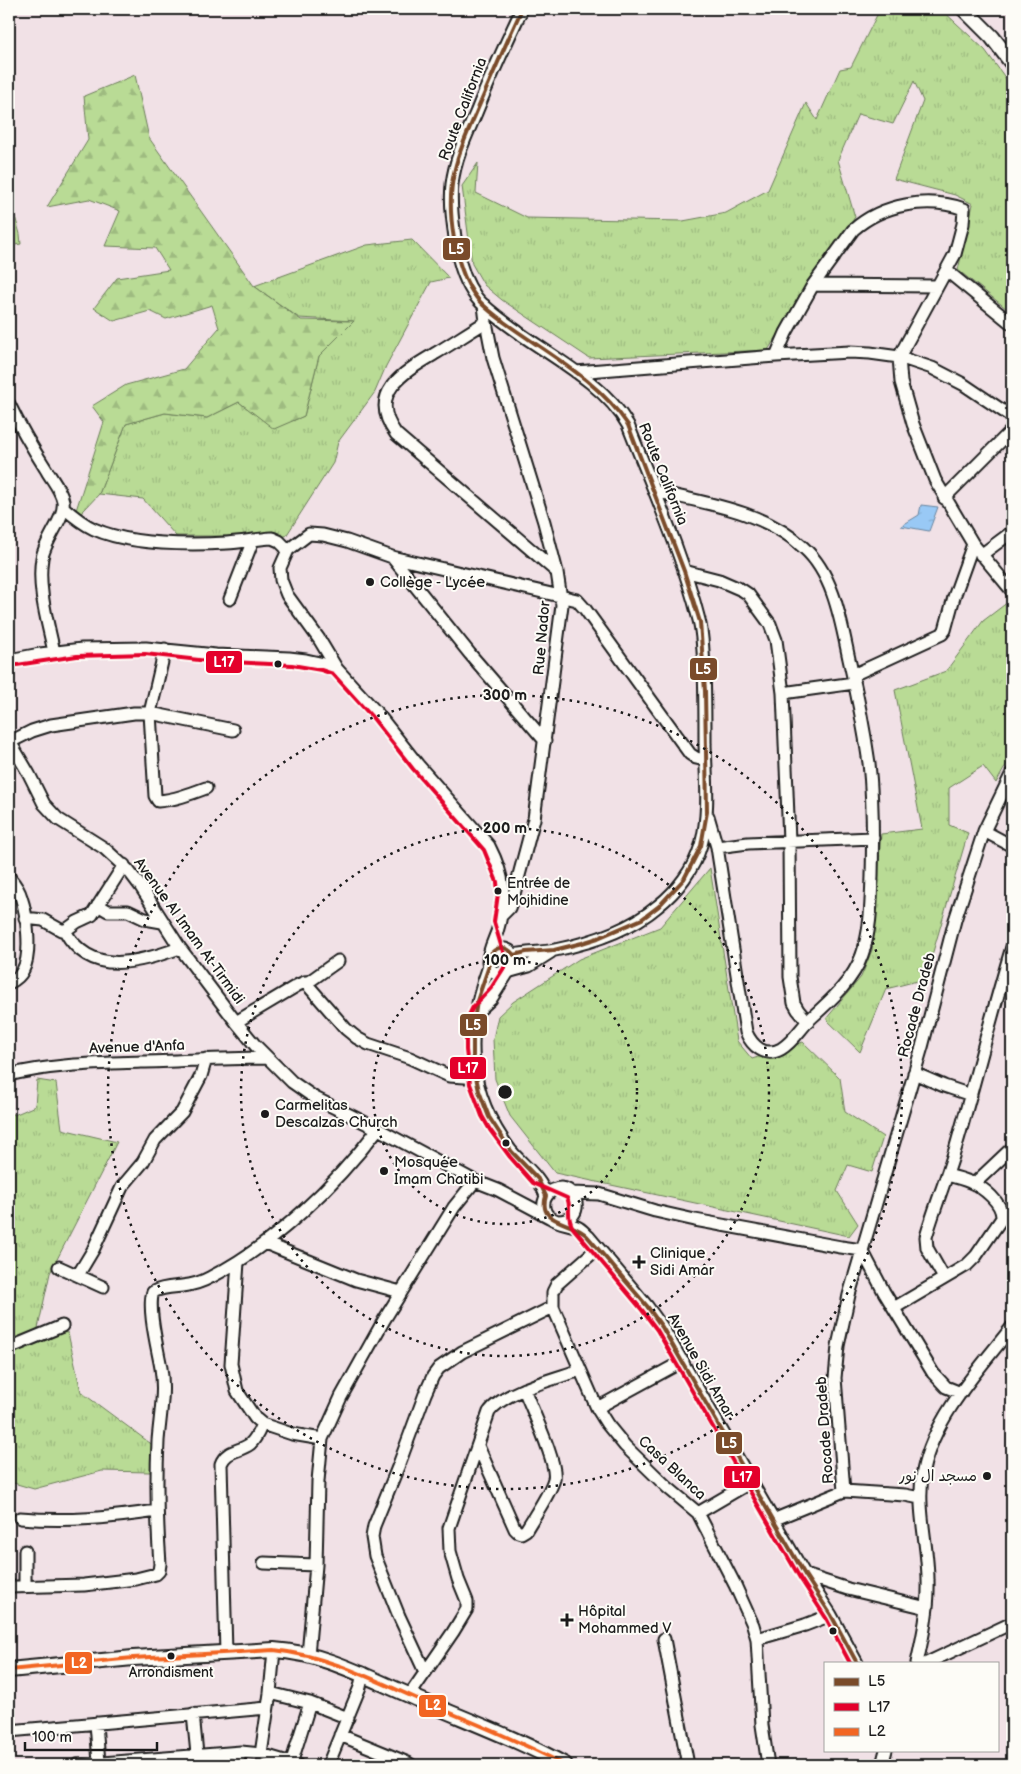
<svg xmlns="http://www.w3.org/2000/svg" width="1021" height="1774" font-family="'Balsamiq Sans','Playpen Sans Arabic',sans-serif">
  <defs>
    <pattern id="grass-tufts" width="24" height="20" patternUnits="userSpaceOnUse" patternTransform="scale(1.25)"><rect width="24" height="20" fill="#b9db95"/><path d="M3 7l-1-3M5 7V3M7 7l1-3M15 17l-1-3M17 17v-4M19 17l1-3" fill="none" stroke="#9ebb80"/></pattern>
    <pattern id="forest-firs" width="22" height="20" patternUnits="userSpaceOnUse" patternTransform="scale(1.25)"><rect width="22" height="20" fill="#b9db95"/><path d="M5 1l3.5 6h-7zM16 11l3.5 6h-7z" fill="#9ebb80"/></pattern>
    <pattern id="water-ripples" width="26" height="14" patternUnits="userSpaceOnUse" patternTransform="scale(1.25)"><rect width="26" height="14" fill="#99c9f5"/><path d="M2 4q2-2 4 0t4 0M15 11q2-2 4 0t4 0" fill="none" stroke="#83acd1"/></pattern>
  </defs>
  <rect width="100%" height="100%" fill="#f1e1e6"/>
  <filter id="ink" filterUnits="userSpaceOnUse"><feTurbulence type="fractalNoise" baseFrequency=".02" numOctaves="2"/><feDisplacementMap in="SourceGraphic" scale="10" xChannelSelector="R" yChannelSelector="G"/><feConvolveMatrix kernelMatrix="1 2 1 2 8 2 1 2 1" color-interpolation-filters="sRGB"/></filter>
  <g filter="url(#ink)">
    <path fill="url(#grass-tufts)" stroke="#6a7c58" d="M 880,9 L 941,9 L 985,50 L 1012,87 L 1012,313 L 958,270 L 973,204 L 955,195 L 894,179 L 923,101 L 914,81 L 893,124 L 858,114 L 838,160 L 855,217 L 768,350 L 589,358 L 502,300 L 484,285 L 472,264 L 462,186 L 478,163 L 476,193 L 527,218 L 683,221 L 726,213 L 768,190 L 806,103 L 817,120 L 840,69 L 851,67 Z
      M 9,195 L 20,234 L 21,244 L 9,246 Z
      M 412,240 L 449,278 L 431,282 L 386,366 L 375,392 L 338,442 L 333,463 L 286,536 L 176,536 L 143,499 L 99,494 L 126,424 L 165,413 L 207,418 L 239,402 L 274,428 L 304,416 L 319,356 L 353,321 L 299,318 L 254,286 L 367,245 Z
      M 1008,602 L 1012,607 L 1012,755 L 996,783 L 983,766 L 949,788 L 949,825 L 968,833 L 925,979 L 886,989 L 860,1052 L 826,1019 L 861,977 L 872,950 L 881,834 L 922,829 L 895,690 L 946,671 L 983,621 Z
      M 710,868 L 737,1041 L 752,1059 L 803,1042 L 840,1078 L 845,1112 L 883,1137 L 872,1172 L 848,1165 L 837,1191 L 858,1224 L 849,1236 L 555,1173 L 510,1116 L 495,1079 L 493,1039 L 498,1016 L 513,1002 L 579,959 L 660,927 Z
      M 37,1080 L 56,1083 L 62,1129 L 117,1142 L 50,1273 L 38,1328 L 68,1333 L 81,1392 L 154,1446 L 150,1472 L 102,1471 L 34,1489 L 10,1482 L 9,1480 L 9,1112 L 14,1115 L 35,1106 Z"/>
    <path fill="url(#forest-firs)" stroke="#6a7c58" d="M 135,75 L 149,138 L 254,286 L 301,320 L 354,321 L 319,356 L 304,416 L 274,429 L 239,402 L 207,418 L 165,413 L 126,424 L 99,494 L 72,523 L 104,422 L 92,406 L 126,385 L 184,369 L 219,328 L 212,305 L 166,319 L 150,311 L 114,321 L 94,308 L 117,278 L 169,270 L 155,248 L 105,246 L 120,211 L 89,199 L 47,207 L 88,140 L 84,96 Z"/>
    <path fill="url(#water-ripples)" stroke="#67849e" d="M 921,505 L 938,507 L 929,531 L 901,526 L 919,515 Z"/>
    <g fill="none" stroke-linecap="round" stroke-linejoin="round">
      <g stroke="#1c1c1c" stroke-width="15">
        <path id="minor" d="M 947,271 L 1012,324
          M 813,285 L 937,286
          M 484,305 L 486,322 L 493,358 L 544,522 L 557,572 L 562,605 L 534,819 L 514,894 L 509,908 L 502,915
          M 486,322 C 469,332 453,343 436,353 C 404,372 366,393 396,434 L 557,572
          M 776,356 L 786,333 L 813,285 L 853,230 C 882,204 928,196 964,209 L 963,224 L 955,254 L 899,357 L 901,382 L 913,424 L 935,480 L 973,544 L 1012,591
          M 576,372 L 776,356 L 850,352 L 870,353 L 899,357 L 932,368 L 963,384 L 1012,417
          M 9,404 C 20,427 33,449 47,471 C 52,480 61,490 63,501 C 66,518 45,539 42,558 C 37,588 48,623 54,652
          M 654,491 C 705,503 765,511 804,548 C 834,575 841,622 849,659 C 857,693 864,728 869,763 C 873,800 873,839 872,876 C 871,902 871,930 862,955 C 853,981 830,1001 810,1019 C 801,1028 793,1042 781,1049 C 765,1058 752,1046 746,1032 L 717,847 L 708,816
          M 944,498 L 1012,430
          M 63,507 C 72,515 83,524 94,529 C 130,545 188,545 227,543 C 242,542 257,539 272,538 L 279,541 L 288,550
          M 981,555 L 1012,532
          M 392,557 L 470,654 L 545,741
          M 684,571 L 719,580 L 742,590 L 748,594 L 770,624 L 776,640 L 783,693 L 789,841 L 790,977 L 794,1003 L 798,1010 L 808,1022
          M 230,599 L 253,540
          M 165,649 L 150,713 L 155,796 L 158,801 C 174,800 190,794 206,788
          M 9,660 L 40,654 L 82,649 L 146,648 L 216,655 L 289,658 L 306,660 L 329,665 L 337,669 L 377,713 L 418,765 L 489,846 C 505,877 507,898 497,932 C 494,940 488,952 488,961 C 488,974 506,979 513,968 C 522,953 501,941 490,954
          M 337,669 L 319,639 L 287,595 L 281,580 L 280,568 L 288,550 L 309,534 L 323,535 L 347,541 L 392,557 L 577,600 L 585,609 L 690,754 L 696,758 L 705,760
          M 853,675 L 942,634 L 945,630 L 954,597 L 973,544
          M 783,693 L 854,683
          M 9,740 L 29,774 L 44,804 L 58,819 L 104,848 L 128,870 L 141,887 L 180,948 L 236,1022 L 255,1045 L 292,1082 L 315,1098 L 378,1129 L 475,1181 L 498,1190 L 549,1217
          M 10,742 L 32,731 L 51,725 L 134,713 L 150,713 L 233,730
          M 984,831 L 1012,846
          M 717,847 L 748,843 L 873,838
          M 9,877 C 14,883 19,889 21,897 C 27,914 32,954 23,970 C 20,977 15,980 9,983
          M 98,905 L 108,911 L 128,911 L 145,919 L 162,922
          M 25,918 L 43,920 L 61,930 L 66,930 L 77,922 L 92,915 L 124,865
          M 65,931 C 91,978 139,962 180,948
          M 514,955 C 527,952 541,953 555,950 C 590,943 630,930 658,906 C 677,891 694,869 701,845 C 710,813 706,778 705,744 C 705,719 705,694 704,669 C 703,653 703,635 699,620 C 682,553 653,489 628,425 C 606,386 558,360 522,335 C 510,326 485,309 476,297 C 464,281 459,264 456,244 C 453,224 450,204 452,184 C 455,159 466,136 476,113 C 490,78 506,43 522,9
          M 489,966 C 464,1033 466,1092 511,1151 C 519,1161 530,1169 537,1179 C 541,1184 544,1190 546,1196
          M 511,971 L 529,966 L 551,952
          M 307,983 L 338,961
          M 477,1012 L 491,999 L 507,974
          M 236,1022 L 298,985 L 305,982 L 346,1029 L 357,1038 L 368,1044 L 410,1058 L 449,1076 L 465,1077 L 475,1076
          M 914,1073 L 944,1086 L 971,1095
          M 9,1075 C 52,1064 97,1064 141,1062 C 183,1061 225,1058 267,1058
          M 974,1184 L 1012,1148
          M 571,1193 L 599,1194 L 655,1211 L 695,1220 L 841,1247 L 862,1250
          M 558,1221 C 588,1221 577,1179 553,1190 C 548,1193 545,1197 544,1202 C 541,1222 565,1222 577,1227 C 582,1229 585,1234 589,1237 L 647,1306 L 662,1327 L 805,1575 L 831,1615 L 857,1663
          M 265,1243 L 356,1280 L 401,1292
          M 598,1248 L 557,1284 L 553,1292 L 553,1307 L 597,1408 L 607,1424 L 625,1446 L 667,1487 L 698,1513 L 735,1585 L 753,1625 L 757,1639 L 762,1725 L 768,1765
          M 862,1250 L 884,1292 L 933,1373 L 946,1387 L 961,1393
          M 238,1262 L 231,1364 L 237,1391 L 255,1418 L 262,1424 L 292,1434 L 322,1439
          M 59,1267 L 103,1287
          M 78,1275 L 93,1250 L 122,1187 L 143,1162 L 155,1140 L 182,1112 L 201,1076 L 206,1059
          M 944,1278 L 927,1248 L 926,1237 C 935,1206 948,1175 957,1143 C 976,1078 992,1012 1012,947
          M 894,1308 L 967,1265 L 976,1256 L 1002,1218 C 1003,1203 983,1187 970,1182 C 963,1179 955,1177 947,1175
          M 9,1348 L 62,1326
          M 597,1408 L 683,1361
          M 478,1446 L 515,1529 L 518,1532 L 521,1533 L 526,1530 C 534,1516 550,1494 554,1479 C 558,1463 531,1408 524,1389
          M 844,1491 L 835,1378 L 838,1346 L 849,1295 L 922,1047 L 955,920 L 984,831 L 1012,773
          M 698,1513 L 751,1482
          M 20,1518 C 69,1522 109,1518 157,1511
          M 773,1520 L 844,1491 L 905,1495 L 920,1498
          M 25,1551 L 25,1587
          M 264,1563 L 316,1565
          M 805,1575 L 848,1589 L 927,1608
          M 9,1587 L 84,1585 L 136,1579 L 156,1574 L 159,1571 L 160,1564 C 157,1523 156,1482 158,1441 C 160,1416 165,1392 161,1368 C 158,1350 147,1308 153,1292 C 162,1287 172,1287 182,1286 C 192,1285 202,1282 211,1277 C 274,1245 335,1185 378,1129
          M 664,1639 L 688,1765
          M 757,1639 L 805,1625 L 831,1615
          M 226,1653 L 221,1464 C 226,1450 239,1452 250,1444 C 256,1439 259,1431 262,1424
          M 308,1655 L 316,1565 L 318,1481 L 322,1439 L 341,1397 L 384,1320 L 454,1207 L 475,1181
          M 917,1663 C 923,1636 929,1608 928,1580 C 928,1544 916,1507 923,1471 C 934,1417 979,1369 1012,1327
          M 927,1663 L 1012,1623
          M 425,1672 L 399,1616 L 375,1556 L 372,1537 L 374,1526 L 398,1467 L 425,1394 L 433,1376 L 439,1368 L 462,1352 L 553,1307
          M 270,1693 L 310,1703 L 348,1718
          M 409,1696 L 453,1632 L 467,1609 L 467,1601 L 458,1579 L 450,1551 L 449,1528 L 489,1412 C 504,1391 555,1379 580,1370
          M 193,1714 L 197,1754
          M 96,1723 L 99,1763
          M 9,1731 L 267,1708
          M 340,1735 L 408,1763 L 411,1765
          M 261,1754 L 270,1693 L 274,1650
          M 291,1764 L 310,1703
          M 77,1765 L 241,1752 L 261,1754 L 298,1765
          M 236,1765 L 241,1752
          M 328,1765 L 360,1687 L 363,1673
          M 882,1765 L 886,1750"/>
      </g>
      <g stroke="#1c1c1c" stroke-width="18">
        <path id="major" d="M 964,9 L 992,37 L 1012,63
          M 9,1670 L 133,1658 L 274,1650 C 324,1653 366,1677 411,1696 C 463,1719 516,1738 565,1765"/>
      </g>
      <use href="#minor" stroke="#fdfcf7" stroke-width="11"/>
      <use href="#major" stroke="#fdfcf7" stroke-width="14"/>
      <g stroke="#fdfcf7" stroke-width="8">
        <path id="bus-1" d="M 522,9 C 506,43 491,78 476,113 C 468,132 458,152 454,173 C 446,208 454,268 476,297 C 483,307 494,314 504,322 C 548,354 597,379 628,425 L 684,571 L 700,622 L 705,691 L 707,812 L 701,846 L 684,879 L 659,906 L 642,919 L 598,938 L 582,943 L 554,950 L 526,952 L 514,955 C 505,944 496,946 488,957 L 489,966 L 477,1001 L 473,1028 L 473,1063 L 479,1091 L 489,1117 L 512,1152 L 538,1179 L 546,1196 C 537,1225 572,1220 587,1236 L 647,1306 L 662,1327 L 805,1575 L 831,1615 L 857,1663"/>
      </g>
      <g stroke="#fdfcf7" stroke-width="8">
        <path id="bus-2" d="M 10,666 L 77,656 L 145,654 L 208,661 L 292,665 L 321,670 L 333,674 L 372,717 L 413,769 L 484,850 L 497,882 L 498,894 L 494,922 L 503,952 L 509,960 L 491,988 L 473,1007 L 469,1015 L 466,1030 L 466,1050 L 470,1084 L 482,1116 L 490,1130 L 510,1157 L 533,1183 L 567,1198 C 572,1207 565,1215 573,1228 L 642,1310 L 657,1330 L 800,1578 L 826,1618 L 850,1663"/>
      </g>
      <g stroke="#fdfcf7" stroke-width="8">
        <path id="bus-3" d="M 9,1670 L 133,1658 L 274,1650 C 330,1656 378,1682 429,1704 C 475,1723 521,1742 565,1765"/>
      </g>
      <use href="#bus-1" stroke="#7a4b2a" stroke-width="4"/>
      <use href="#bus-2" stroke="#e4002b" stroke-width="4"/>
      <use href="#bus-3" stroke="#f26522" stroke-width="4"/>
    </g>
  </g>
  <g fill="none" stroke="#1c1c1c" stroke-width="2.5" stroke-dasharray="2.5 5">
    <circle cx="505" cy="1092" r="132"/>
    <circle cx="505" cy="1092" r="264"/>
    <circle cx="505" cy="1092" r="397"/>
  </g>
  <g fill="#1c1c1c" stroke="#fdfcf7" stroke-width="2">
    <circle cx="370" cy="582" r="5"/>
    <circle cx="278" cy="664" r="4.5"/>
    <circle cx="498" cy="891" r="4.5"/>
    <circle cx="265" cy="1114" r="5"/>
    <circle cx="506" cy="1143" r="4.5"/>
    <circle cx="384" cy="1171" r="5"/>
    <path d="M636.5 1254.5h5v5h5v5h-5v5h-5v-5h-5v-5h5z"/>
    <circle cx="987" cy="1476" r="5"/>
    <path d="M564.5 1612.5h5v5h5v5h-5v5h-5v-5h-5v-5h5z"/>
    <circle cx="833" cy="1631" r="4.5"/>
    <circle cx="171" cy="1656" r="4.5"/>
  </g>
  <g text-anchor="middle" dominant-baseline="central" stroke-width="4" stroke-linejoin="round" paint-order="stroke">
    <g font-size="14" fill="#1c1c1c" stroke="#fdfcf7" text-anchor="start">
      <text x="507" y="883">Entrée de<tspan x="507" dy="17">Mojhidine</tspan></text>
      <text x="171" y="1672" text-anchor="middle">Arrondisment</text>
    </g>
    <g font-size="15" fill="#1c1c1c" stroke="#fdfcf7">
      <text transform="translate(463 109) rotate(-69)">Route California</text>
      <text transform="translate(663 474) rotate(68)">Route California</text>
      <text transform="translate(542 638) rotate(-85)">Rue Nador</text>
      <text transform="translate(189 931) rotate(54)">Avenue Al Imam At-Tirmidi</text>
      <text transform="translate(917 1005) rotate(-75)">Rocade Dradeb</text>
      <text transform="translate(137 1047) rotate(-2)">Avenue d'Anfa</text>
      <text transform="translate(701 1366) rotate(60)">Avenue Sidi Amar</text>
      <text transform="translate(825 1430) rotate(-94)">Rocade Dradeb</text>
      <text transform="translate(672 1468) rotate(43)">Casa Blanca</text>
    </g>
    <g font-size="15" fill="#1c1c1c" stroke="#fdfcf7" text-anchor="start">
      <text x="380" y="582">Collège - Lycée</text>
      <text x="275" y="1105">Carmelitas<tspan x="275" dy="17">Descalzas Church</tspan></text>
      <text x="394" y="1162">Mosquée<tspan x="394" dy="17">Imam Chatibi</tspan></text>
      <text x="650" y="1253">Clinique<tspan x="650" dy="17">Sidi Amar</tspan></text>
      <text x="977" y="1476" text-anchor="end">مسجد ال نور</text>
      <text x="578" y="1611">Hôpital<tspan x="578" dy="17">Mohammed V</tspan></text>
    </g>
  </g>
  <circle cx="505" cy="1092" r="8" fill="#1c1c1c" stroke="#fdfcf7" stroke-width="2.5"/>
  <g font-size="15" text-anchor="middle" font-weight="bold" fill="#1c1c1c" stroke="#fdfcf7" stroke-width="4" stroke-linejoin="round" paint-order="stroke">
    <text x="505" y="700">300 m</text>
    <text x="505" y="833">200 m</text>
    <text x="505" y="965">100 m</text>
  </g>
  <g stroke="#fdfcf7" stroke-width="2">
    <rect x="442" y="237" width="29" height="24" rx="5" fill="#7a4b2a"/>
    <rect x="205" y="650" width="38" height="24" rx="5" fill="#e4002b"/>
    <rect x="689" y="657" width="29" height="24" rx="5" fill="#7a4b2a"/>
    <rect x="459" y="1013" width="29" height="24" rx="5" fill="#7a4b2a"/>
    <rect x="449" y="1056" width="38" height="24" rx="5" fill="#e4002b"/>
    <rect x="715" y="1431" width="28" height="24" rx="5" fill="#7a4b2a"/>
    <rect x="723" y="1465" width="38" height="24" rx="5" fill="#e4002b"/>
    <rect x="64" y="1651" width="29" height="24" rx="5" fill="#f26522"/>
    <rect x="418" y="1694" width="29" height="24" rx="5" fill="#f26522"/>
  </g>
  <g font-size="14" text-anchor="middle" font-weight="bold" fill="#fff">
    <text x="456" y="254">L5</text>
    <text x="224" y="667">L17</text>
    <text x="703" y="674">L5</text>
    <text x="473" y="1030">L5</text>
    <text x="468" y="1073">L17</text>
    <text x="729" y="1448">L5</text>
    <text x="742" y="1482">L17</text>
    <text x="79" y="1668">L2</text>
    <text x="433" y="1710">L2</text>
  </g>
  <rect width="1021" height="1774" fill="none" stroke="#fdfcf7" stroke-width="30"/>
  <rect x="15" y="15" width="991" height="1744" fill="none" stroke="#1c1c1c" stroke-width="2" filter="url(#ink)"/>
  <rect x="824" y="1662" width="175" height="90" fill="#fdfcf7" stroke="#a3a29f"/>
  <rect x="834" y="1678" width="25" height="8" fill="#7a4b2a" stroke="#a3a29f"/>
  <text x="868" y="1686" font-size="15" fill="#1c1c1c">L5</text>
  <rect x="834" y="1703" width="25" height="8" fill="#e4002b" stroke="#a3a29f"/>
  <text x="868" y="1712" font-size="15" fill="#1c1c1c">L17</text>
  <rect x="834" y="1728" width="25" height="8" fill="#f26522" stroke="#a3a29f"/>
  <text x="868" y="1736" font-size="15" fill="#1c1c1c">L2</text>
  <path d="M25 1742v8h132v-8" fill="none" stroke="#1c1c1c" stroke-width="2.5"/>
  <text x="32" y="1742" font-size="15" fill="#1c1c1c" stroke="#fdfcf7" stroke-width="4" paint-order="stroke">100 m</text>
</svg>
